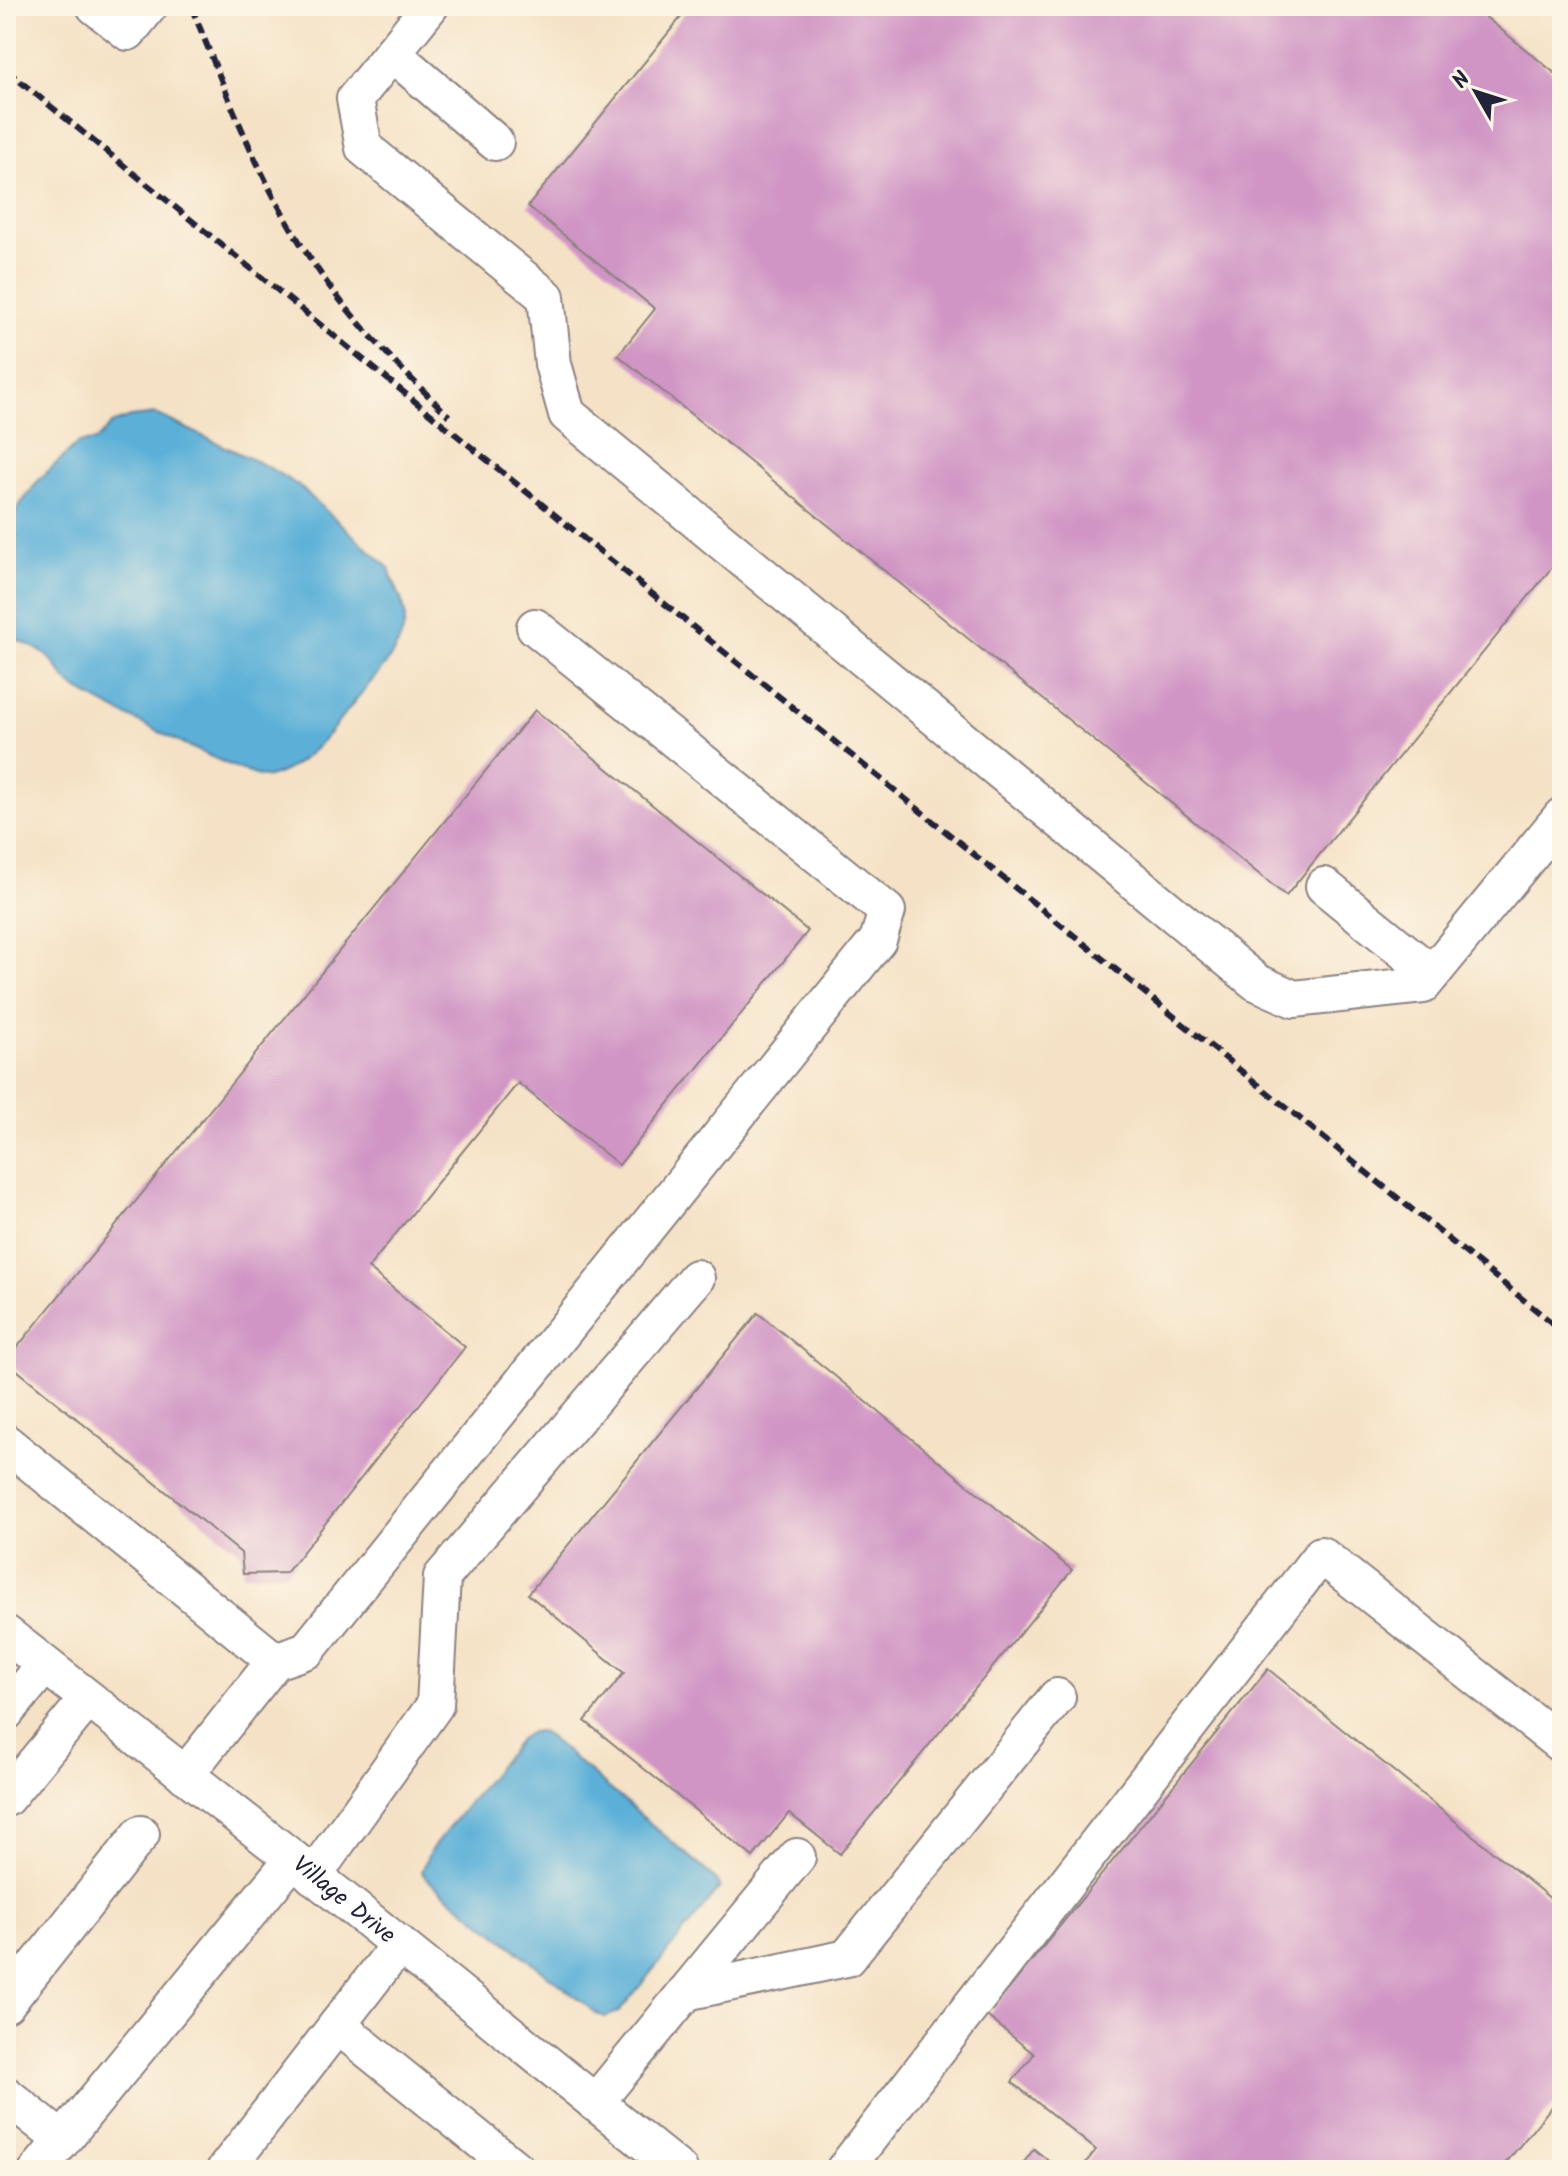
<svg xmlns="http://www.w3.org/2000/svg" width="1568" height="2176" font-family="Kalam,sans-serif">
  <rect width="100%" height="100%" fill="#fcf5e5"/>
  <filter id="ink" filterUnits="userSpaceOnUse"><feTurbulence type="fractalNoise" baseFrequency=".0125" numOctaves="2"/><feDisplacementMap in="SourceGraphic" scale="16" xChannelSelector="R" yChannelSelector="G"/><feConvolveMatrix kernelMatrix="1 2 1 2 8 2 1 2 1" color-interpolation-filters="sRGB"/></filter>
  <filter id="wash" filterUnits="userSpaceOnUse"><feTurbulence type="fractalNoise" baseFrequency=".006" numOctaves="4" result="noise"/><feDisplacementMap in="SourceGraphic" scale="32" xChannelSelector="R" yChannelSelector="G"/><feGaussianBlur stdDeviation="1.8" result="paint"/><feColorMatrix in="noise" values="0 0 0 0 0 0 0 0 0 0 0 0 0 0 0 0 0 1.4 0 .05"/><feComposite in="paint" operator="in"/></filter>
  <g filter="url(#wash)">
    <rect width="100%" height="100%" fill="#f5e2c6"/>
    <path fill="#5bb0d8" stroke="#3e698a" stroke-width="2" d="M 156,414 L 268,467 L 299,486 L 389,568 C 392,581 405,604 405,614 C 407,647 374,677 354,702 C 332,731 306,767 268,777 C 252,781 98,702 75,688 C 63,680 58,665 47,656 C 37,647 21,642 9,636 L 6,628 L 6,523 L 39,480 L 78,443 L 95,441 L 113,423 L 131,417 Z
      M 539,1731 L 549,1737 L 712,1876 L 720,1887 L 619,2012 L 605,2017 L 596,2013 L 429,1881 L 422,1872 L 430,1851 L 521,1738 L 531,1732 Z"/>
    <g id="blocks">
      <path fill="#d095c5" d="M 690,6 L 1472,6 L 1562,79 L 1562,555 L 1286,896 L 618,355 L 655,309 L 528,206 Z
        M 535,710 L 808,931 L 619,1165 L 518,1083 L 368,1268 L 465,1347 L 286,1573 L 243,1574 L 241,1553 L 6,1361 Z
        M 758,1313 L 1072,1570 L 840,1854 L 789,1813 L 753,1857 L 585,1721 L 624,1673 L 528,1594 Z
        M 1268,1669 L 1562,1908 L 1562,2094 L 1500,2170 L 1080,2170 L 1096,2150 L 1012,2082 L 1034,2054 L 987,2016 Z
        M 1034,2149 L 1060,2170 L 1018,2170 Z"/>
    </g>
  </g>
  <g filter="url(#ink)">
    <use href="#blocks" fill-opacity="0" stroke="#8c8280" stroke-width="2"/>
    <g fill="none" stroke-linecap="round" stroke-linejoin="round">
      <g stroke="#8c8280" stroke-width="40">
        <g id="minor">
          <path d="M 95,6 L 128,32 L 149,6"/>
          <path d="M 430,6 L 355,99 L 364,148 L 546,297 L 553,364 L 567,414 L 1256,982 L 1294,999 L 1423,985 L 1562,816"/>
          <path d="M 392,53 L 495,142"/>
          <path d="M 1324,886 L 1432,974"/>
          <path d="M 6,1443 L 275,1661"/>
          <path id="s1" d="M 6,1634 L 293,1859 L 679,2170"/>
          <path d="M 6,1712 L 45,1665"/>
          <path d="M 185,1775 L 275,1661 L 307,1650 L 878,940 L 887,911 L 535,627"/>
          <path d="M 6,1798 L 88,1699"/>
          <path d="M 313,1876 L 435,1705 L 442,1577 L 696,1278"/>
          <path d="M 686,1992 L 847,1958 L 1057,1697"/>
          <path d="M 6,2004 L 141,1834"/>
          <path d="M 337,2025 L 517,2170"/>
          <path d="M 6,2095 L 62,2140"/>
          <path d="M 595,2103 L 797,1857"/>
          <path d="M 38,2170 L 293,1859"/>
          <path d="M 225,2170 L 399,1945"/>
          <path d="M 844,2170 L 1321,1555 L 1562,1745"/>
        </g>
      </g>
      <use href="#minor" stroke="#fff" stroke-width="36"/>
      <path stroke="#22223b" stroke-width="6" stroke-dasharray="12 6" stroke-linecap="butt" d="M 191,6 C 228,96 262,190 318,270 C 354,323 403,371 449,416
        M 6,70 L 1562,1331"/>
    </g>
  </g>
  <g text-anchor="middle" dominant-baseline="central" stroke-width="6" stroke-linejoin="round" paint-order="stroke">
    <g font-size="24" fill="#22223b" stroke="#fcf5e5">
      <text stroke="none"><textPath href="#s1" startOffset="430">Village Drive</textPath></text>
    </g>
  </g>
  <rect width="1568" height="2176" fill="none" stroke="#fcf5e5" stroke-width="32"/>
  <g transform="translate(1476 92) rotate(309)" stroke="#fcf5e5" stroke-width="6" paint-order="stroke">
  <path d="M0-6L14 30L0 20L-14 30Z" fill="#22223b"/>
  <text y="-12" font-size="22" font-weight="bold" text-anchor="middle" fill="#22223b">N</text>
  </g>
</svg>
